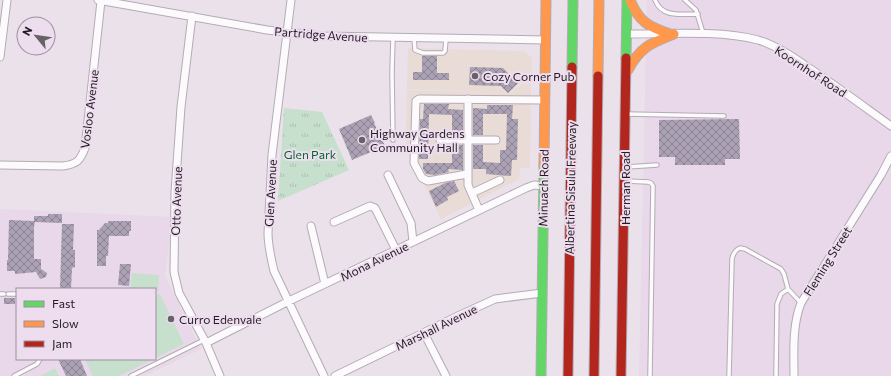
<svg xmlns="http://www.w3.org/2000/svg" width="891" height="376" font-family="Commissioner,sans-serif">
  <defs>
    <pattern id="grass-tufts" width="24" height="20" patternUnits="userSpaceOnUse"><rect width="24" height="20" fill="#c7e0cd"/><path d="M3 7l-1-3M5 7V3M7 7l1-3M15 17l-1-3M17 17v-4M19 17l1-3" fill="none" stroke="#abc0b0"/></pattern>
    <pattern id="building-cross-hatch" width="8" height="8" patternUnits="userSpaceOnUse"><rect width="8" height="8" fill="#aba1b4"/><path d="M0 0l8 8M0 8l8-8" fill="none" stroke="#8b8292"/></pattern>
  </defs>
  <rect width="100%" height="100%" fill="#eae1ea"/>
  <path fill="#e9dbd6" d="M 408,48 L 524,51 L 532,58 L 531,82 L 521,82 L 507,95 L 521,84 L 531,83 L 530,168 L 520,168 L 519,179 L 441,219 L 406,149 L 407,90 L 505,92 L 407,89 Z"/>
  <path fill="#e8d8e9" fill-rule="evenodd" d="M 647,0 L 891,0 L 891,376 L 639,376 Z
    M 0,209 L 172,217 L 165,276 L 201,349 L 145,376 L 0,376 ZM 17,289 L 155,289 L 155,359 L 17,359 Z"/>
  <path fill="url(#grass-tufts)" d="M 284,108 L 322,112 L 349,170 L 278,201 Z"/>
  <path fill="#c7e0cd" d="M 132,273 L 159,275 L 158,291 L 155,291 L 155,289 L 130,289 Z
    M 160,294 L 184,344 L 155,358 L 155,296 Z
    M 85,359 L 154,359 L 119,376 L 93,376 Z
    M 55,368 L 59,376 L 40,376 Z"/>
  <path fill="url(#building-cross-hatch)" d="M 422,56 L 437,56 L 437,73 L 449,73 L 449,80 L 413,80 L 413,72 L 422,72 Z
    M 470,67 L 503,68 L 518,83 L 508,93 L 501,86 L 469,85 Z
    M 424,104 L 449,104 L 448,109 L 463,110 L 463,135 L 452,135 L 452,115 L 429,114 L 428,159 L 419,159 L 420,119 L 423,119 Z
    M 487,105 L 513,105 L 512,119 L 518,119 L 517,160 L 512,160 L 511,176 L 486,174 L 486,169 L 473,169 L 473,145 L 483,145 L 483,162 L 500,163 L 500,150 L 506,150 L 507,114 L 483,114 L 483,135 L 473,135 L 473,108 L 487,109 Z
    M 371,115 L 375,123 L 374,123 L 385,146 L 352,160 L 339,129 Z
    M 739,119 L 740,159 L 725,159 L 725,165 L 675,165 L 675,157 L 659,157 L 659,120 Z
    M 452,145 L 463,145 L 463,170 L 448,169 L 449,172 L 435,175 L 426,174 L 423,169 L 423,163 L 452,163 Z
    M 454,181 L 459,191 L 447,197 L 448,200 L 436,207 L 429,191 L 445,183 Z
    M 48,214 L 62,214 L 62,223 L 35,222 L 34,227 L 34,259 L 41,259 L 41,269 L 47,273 L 46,277 L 40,279 L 36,272 L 15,274 L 15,271 L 7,271 L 7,260 L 8,260 L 9,220 L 34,221 L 34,216 L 48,216 Z
    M 108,221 L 131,221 L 131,231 L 129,231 L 129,236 L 109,236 L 108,256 L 106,256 L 106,266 L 97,266 L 97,230 L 99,230 L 105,223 L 108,223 Z
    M 62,224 L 74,224 L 73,250 L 75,250 L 75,267 L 72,268 L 71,289 L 60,289 Z
    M 120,264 L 131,264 L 129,286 L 118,285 Z
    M 4,298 L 15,298 L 15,304 L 4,304 Z
    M 58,359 L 80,359 L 87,376 L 66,376 Z"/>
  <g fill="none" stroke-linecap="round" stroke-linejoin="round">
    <g stroke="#b3acb3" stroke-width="5.5">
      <path id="lane" d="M 655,0 C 662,18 681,14 698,14
        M 685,0 L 696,10 L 703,33
        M 414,38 L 415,50 L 423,53 L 443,53 L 445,51 L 446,39
        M 626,114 L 724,116
        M 393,140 L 392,72 L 393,38
        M 626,167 L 657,165
        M 626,181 L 648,182 L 651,183 L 653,186 L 650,376
        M 0,294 L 4,294
        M 8,294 L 17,294
        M 14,376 L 37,364 L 40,359
        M 131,376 L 204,340
        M 729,376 L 732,259 C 733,254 735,250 740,248 L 745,249 L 781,269 L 784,274 L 788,289 L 801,303
        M 776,376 L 777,304 L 781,294 L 788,289"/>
    </g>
    <g stroke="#b3acb3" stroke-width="9">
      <path id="street" d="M 98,0 L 267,30 L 323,36 L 545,40
        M 291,0 L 272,155 L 268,233 C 268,246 271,258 274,271 L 324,376
        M 192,16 L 181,107 L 175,192 L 174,272 L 179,293 L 206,343 L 220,376
        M 627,34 C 667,34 720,30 758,40 C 775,45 792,56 806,66 C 835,85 863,106 891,126
        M 0,57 L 7,0
        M 468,99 L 468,185 L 479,210
        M 440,140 L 496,140
        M 0,165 L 63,166 C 77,164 80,161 85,148 L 101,1
        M 467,174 L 428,181 L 422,178 L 414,163 L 416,101 L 419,99 L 545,100
        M 388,175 L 411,223 L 413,242
        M 472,193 L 500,180
        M 334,222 L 370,206 L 375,208 L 396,250
        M 311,226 L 325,284
        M 424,333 L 446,376
        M 206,343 L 289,301 L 526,188 L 534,185 L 543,186
        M 335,376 L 460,315 L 495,299 L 542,293
        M 794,376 C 794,352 792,326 801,303 L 881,175 L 891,156"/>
    </g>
    <g stroke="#b3acb3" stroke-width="11">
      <path id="fast" d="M 626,58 L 627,0
        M 572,67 L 573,0
        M 541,376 L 544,165"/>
    </g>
    <g stroke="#b3acb3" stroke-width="11">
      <path id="slow" d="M 630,0 C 639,22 649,27 670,34
        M 628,70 C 640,47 651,43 674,34
        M 598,76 L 599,0
        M 544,165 L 546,0"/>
    </g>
    <g stroke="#b3acb3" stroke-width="11">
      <path id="jam" d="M 568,376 L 572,67
        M 594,376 L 598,76
        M 621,376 L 626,58"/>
    </g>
    <use href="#lane" stroke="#fcfafc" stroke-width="3.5"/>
    <use href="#street" stroke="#fcfafc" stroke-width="7"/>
    <use href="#fast" stroke="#63d668" stroke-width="9"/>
    <use href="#slow" stroke="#ff974d" stroke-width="9"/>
    <use href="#jam" stroke="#b3261e" stroke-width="9"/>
  </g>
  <g fill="#676168" stroke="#ede" stroke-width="1.5">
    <circle cx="475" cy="76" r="4"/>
    <circle cx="362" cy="140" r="4"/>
    <circle cx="171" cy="319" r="4"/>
  </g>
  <g text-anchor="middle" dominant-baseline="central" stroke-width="4" stroke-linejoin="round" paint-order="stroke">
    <g font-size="12" fill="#211c22" stroke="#ede">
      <text transform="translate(321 34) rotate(4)">Partridge Avenue</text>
      <text transform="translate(811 71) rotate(33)">Koornhof Road</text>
      <text transform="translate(89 109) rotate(-83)">Vosloo Avenue</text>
      <text transform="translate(543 188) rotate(-89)">Minuach Road</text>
      <text transform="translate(570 188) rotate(-89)">Albertina Sisulu Freeway</text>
      <text transform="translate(625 188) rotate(-90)">Herman Road</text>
      <text transform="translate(270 193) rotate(-87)">Glen Avenue</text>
      <text transform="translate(176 201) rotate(-88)">Otto Avenue</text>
      <text transform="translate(374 261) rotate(-26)">Mona Avenue</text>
      <text transform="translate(827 261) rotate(-58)">Fleming Street</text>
      <text transform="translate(436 327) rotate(-26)">Marshall Avenue</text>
    </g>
    <g font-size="12" fill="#211c22" stroke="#ede" text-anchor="start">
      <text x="483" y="76">Cozy Corner Pub</text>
      <text x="370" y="133">Highway Gardens<tspan x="370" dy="14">Community Hall</tspan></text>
      <text x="179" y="319">Curro Edenvale</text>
    </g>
    <g font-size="12" fill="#00672b" stroke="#ede">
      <text x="310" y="154">Glen Park</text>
    </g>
  </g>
  <rect x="16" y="288" width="140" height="72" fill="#eeddee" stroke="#9c909c"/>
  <rect x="24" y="301" width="20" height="6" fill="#63d668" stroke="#9c909c"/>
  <text x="52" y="308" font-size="12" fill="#211c22">Fast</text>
  <rect x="24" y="321" width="20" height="6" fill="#ff974d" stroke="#9c909c"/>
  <text x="52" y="328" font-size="12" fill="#211c22">Slow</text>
  <rect x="24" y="341" width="20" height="6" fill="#b3261e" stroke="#9c909c"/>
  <text x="52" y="348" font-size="12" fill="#211c22">Jam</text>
  <g transform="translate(36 36) rotate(299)"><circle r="19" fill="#eeddee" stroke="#9c909c"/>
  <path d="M0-3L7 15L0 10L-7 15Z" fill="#676168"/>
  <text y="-6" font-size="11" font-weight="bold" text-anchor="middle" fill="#211c22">N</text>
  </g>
</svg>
